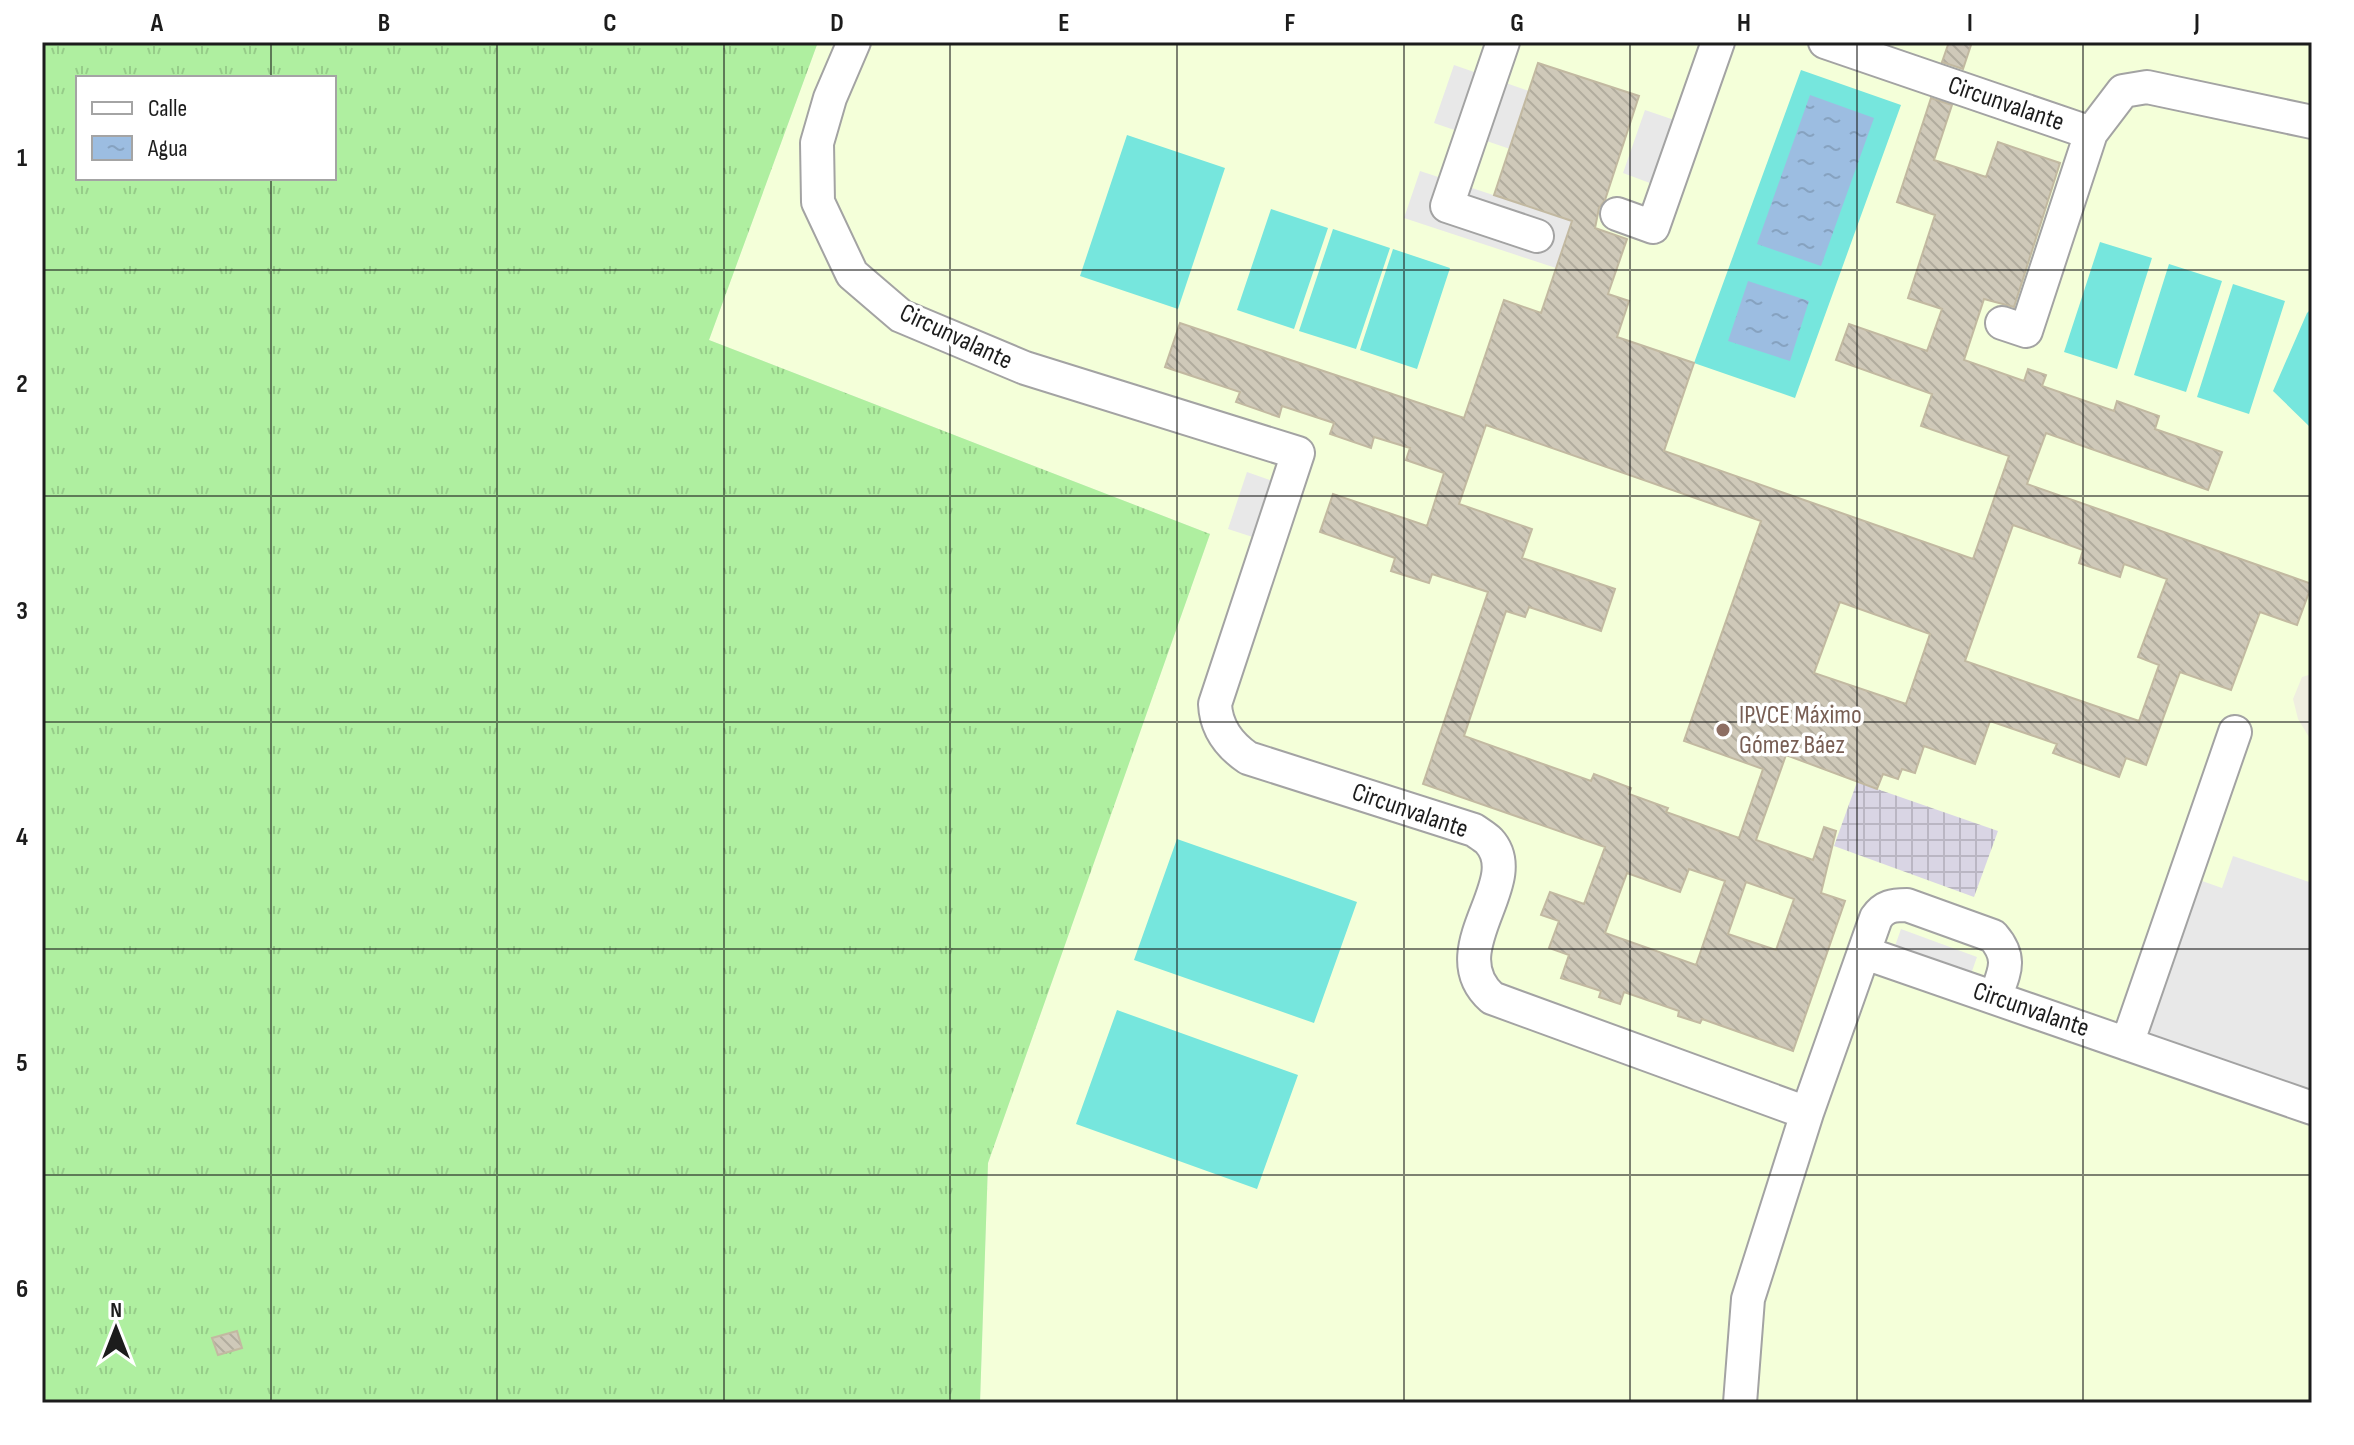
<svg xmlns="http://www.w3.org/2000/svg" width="2354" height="1445" font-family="'Sofia Sans Condensed',sans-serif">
  <defs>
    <pattern id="grass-tufts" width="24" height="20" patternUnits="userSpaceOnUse" patternTransform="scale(2)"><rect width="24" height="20" fill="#afefa0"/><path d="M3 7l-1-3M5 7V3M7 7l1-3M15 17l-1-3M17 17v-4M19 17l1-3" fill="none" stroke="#96cc89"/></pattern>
    <pattern id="plaza-grid" width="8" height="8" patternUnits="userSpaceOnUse" patternTransform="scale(2)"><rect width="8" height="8" fill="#d9d5e4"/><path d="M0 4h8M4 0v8" fill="none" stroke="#bab6c3"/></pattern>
    <pattern id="water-ripples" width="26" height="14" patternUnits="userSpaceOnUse" patternTransform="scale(2)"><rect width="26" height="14" fill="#9cbde1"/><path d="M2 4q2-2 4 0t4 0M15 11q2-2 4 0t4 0" fill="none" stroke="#86a2c0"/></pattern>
    <pattern id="building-back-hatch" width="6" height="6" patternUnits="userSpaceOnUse" patternTransform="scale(2)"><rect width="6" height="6" fill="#cfc9b9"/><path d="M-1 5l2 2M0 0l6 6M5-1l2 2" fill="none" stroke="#b1ac9e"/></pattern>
  </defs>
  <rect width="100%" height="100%" fill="#efeee0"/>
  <path fill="#f4ffd9" d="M 818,42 L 2312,42 L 2312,674 L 2302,677 L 2293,699 L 2298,719 L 2312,742 L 2312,1403 L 980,1403 L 988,1163 L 1210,534 L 709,340 Z"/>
  <path fill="url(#grass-tufts)" fill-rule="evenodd" d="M 42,42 L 818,42 L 709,340 L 1210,534 L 988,1163 L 980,1403 L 42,1403 ZM 78,78 L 334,78 L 334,178 L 78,178 Z"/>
  <path fill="#76e6dd" d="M 1801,70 L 1901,105 L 1795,398 L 1694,363 Z
    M 1127,135 L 1225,168 L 1178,309 L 1080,276 Z
    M 1271,209 L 1328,228 L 1294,329 L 1237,310 Z
    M 1333,229 L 1390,248 L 1356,349 L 1299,331 Z
    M 2100,242 L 2152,258 L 2117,369 L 2064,352 Z
    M 1393,249 L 1450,268 L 1417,369 L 1360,350 Z
    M 2169,264 L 2222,281 L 2186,392 L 2134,375 Z
    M 2233,284 L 2285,301 L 2249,414 L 2197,397 Z
    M 2312,308 L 2312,429 L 2273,391 L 2307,313 Z
    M 1177,839 L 1357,902 L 1314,1023 L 1134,960 Z
    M 1117,1010 L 1298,1075 L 1257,1189 L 1076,1124 Z"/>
  <path fill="#e8e8e8" d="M 1454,65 L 1529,91 L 1510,149 L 1434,123 Z
    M 1645,110 L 1689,125 L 1666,189 L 1623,173 Z
    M 1420,171 L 1572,221 L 1556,268 L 1404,218 Z
    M 1247,472 L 1287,486 L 1268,542 L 1228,529 Z
    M 2233,856 L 2312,883 L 2312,1108 L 2127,1044 L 2185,875 L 2222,888 Z
    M 1901,929 L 1977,957 L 1971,974 L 1895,946 Z"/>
  <path fill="url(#plaza-grid)" d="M 1857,782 L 1998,831 L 1974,897 L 1834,846 Z"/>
  <path fill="url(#water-ripples)" d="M 1810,95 L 1874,118 L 1821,266 L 1757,244 Z
    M 1748,281 L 1809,301 L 1790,361 L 1728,341 Z"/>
  <path fill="url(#building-back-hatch)" stroke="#c2b9a1" stroke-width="2" fill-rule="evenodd" d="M 1949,42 L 1972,42 L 1963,69 L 1942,62 Z
    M 1538,63 L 1639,96 L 1605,200 L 1599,208 L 1595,228 L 1627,239 L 1608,294 L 1629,301 L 1617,337 L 1694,363 L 1664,451 L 1973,559 L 2009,456 L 1921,426 L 1932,394 L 1836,360 L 1849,324 L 1927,351 L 1942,309 L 1908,298 L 1935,215 L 1897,202 L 1931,98 L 1952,105 L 1934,160 L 1986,177 L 1998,142 L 2060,163 L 2014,307 L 1984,299 L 1964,360 L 2024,381 L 2028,369 L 2046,375 L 2042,386 L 2114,411 L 2117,401 L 2159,416 L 2155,429 L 2222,452 L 2208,490 L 2046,433 L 2027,484 L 2312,584 L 2297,625 L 2260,612 L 2231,690 L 2180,672 L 2146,765 L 2126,758 L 2119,777 L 2053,753 L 2057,744 L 1990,721 L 1975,764 L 1924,746 L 1915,773 L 1902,769 L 1898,779 L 1883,774 L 1877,789 L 1786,755 L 1756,840 L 1813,860 L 1824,827 L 1836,831 L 1821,893 L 1845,901 L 1793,1051 L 1702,1019 L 1700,1023 L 1678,1016 L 1679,1011 L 1624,992 L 1620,1004 L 1599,997 L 1601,991 L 1561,978 L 1569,955 L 1549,948 L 1559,921 L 1541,915 L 1550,892 L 1584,904 L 1605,847 L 1423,784 L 1488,592 L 1432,574 L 1429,583 L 1391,571 L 1395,558 L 1320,532 L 1333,494 L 1427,526 L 1444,473 L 1406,460 L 1410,448 L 1374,437 L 1371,448 L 1330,434 L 1334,423 L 1282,406 L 1279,417 L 1236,402 L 1240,392 L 1165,367 L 1180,323 L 1464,418 L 1504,300 L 1541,313 L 1572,221 L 1494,195 ZM 1486,425 L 1761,521 L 1684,741 L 1763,769 L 1739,838 L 1666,812 L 1668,808 L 1629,794 L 1631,788 L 1594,774 L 1591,781 L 1464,736 L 1506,611 L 1525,617 L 1529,607 L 1601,631 L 1615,589 L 1522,558 L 1532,529 L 1459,504 ZM 2013,525 L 2083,550 L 2079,563 L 2120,577 L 2124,564 L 2167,579 L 2138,657 L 2159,665 L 2139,721 L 1965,661 ZM 1840,602 L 1930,634 L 1906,704 L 1814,673 ZM 1689,869 L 1725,881 L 1696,965 L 1605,933 L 1627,873 L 1680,892 ZM 1746,882 L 1794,899 L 1776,950 L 1728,934 Z
    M 237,1331 L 242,1348 L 218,1355 L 212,1338 Z"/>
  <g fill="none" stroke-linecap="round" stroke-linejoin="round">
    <g stroke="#a3a3a3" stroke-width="36">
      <path id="minor" d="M 854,42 L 830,98 L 817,143 L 818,202 L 852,274 L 901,316 L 1025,368 L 1298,453 L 1215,704 C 1216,728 1229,745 1248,758 L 1474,830 C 1478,833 1485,837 1489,841 C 1527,882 1438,950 1492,998 L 1807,1113 L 1876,918 C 1884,906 1893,905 1907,905 L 1993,936 C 2013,959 2004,972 1995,998
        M 1503,42 L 1447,206 L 1537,236
        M 1825,42 L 2091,133 L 2123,91 L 2147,87 L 2312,122
        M 1617,214 L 1653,227 L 1718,42
        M 2002,323 L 2026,331 L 2091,133
        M 1865,953 L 2312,1108
        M 2127,1044 L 2235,732
        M 1740,1403 L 1748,1299 L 1807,1113"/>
    </g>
    <use href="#minor" stroke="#fff" stroke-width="32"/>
  </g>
  <path fill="none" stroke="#1c1c1c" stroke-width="2" stroke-opacity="0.55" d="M 271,42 L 271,78M 497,42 L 497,1403M 724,42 L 724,1403M 950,42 L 950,1403M 1177,42 L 1177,1403M 1404,42 L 1404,1403M 1630,42 L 1630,1403M 1857,42 L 1857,1403M 2083,42 L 2083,1403M 271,178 L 271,1403M 42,270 L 2312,270M 42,496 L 2312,496M 42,722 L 2312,722M 42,949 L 2312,949M 42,1175 L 2312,1175"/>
  <circle fill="#8d6e63" stroke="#fff" stroke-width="3" cx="1723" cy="730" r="8"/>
  <g text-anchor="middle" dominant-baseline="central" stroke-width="7" stroke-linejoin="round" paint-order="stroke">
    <g font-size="26" fill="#1c1c1c" stroke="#fff">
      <text transform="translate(2006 104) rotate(19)">Circunvalante</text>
      <text transform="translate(956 337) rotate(25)">Circunvalante</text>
      <text transform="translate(1410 811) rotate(19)">Circunvalante</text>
      <text transform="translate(2031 1010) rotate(19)">Circunvalante</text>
    </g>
    <g font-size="26" fill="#785e54" stroke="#fff" text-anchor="start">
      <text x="1739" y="715">IPVCE Máximo<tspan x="1739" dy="30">Gómez Báez</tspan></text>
    </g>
  </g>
  <rect width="2354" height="1445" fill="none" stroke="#ffffff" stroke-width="88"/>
  <rect x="76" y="76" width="260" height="104" fill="#ffffff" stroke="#a4a4a4" stroke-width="2"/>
  <rect x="92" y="102" width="40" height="12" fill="#ffffff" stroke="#a4a4a4" stroke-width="2"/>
  <text x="148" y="116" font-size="24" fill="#1c1c1c">Calle</text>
  <rect x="92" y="136" width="40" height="24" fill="url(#water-ripples)" stroke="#a4a4a4" stroke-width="2"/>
  <text x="148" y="156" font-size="24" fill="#1c1c1c">Agua</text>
  <g transform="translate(116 1329)" stroke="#ffffff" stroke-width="6" paint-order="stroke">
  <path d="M0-6L14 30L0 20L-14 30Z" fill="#1c1c1c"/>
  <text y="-12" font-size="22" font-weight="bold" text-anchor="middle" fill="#1c1c1c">N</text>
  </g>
  <rect x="44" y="44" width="2266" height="1357" fill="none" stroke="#1c1c1c" stroke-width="3"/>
  <g font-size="26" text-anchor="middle" font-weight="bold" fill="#1c1c1c">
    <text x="157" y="31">A</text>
    <text x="384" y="31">B</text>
    <text x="610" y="31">C</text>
    <text x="837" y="31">D</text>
    <text x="1064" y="31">E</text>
    <text x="1290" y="31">F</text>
    <text x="1517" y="31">G</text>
    <text x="1744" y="31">H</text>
    <text x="1970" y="31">I</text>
    <text x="2197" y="31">J</text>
    <text x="22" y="166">1</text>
    <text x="22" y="392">2</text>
    <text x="22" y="619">3</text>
    <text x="22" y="845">4</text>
    <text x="22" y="1071">5</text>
    <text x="22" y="1297">6</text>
  </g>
</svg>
